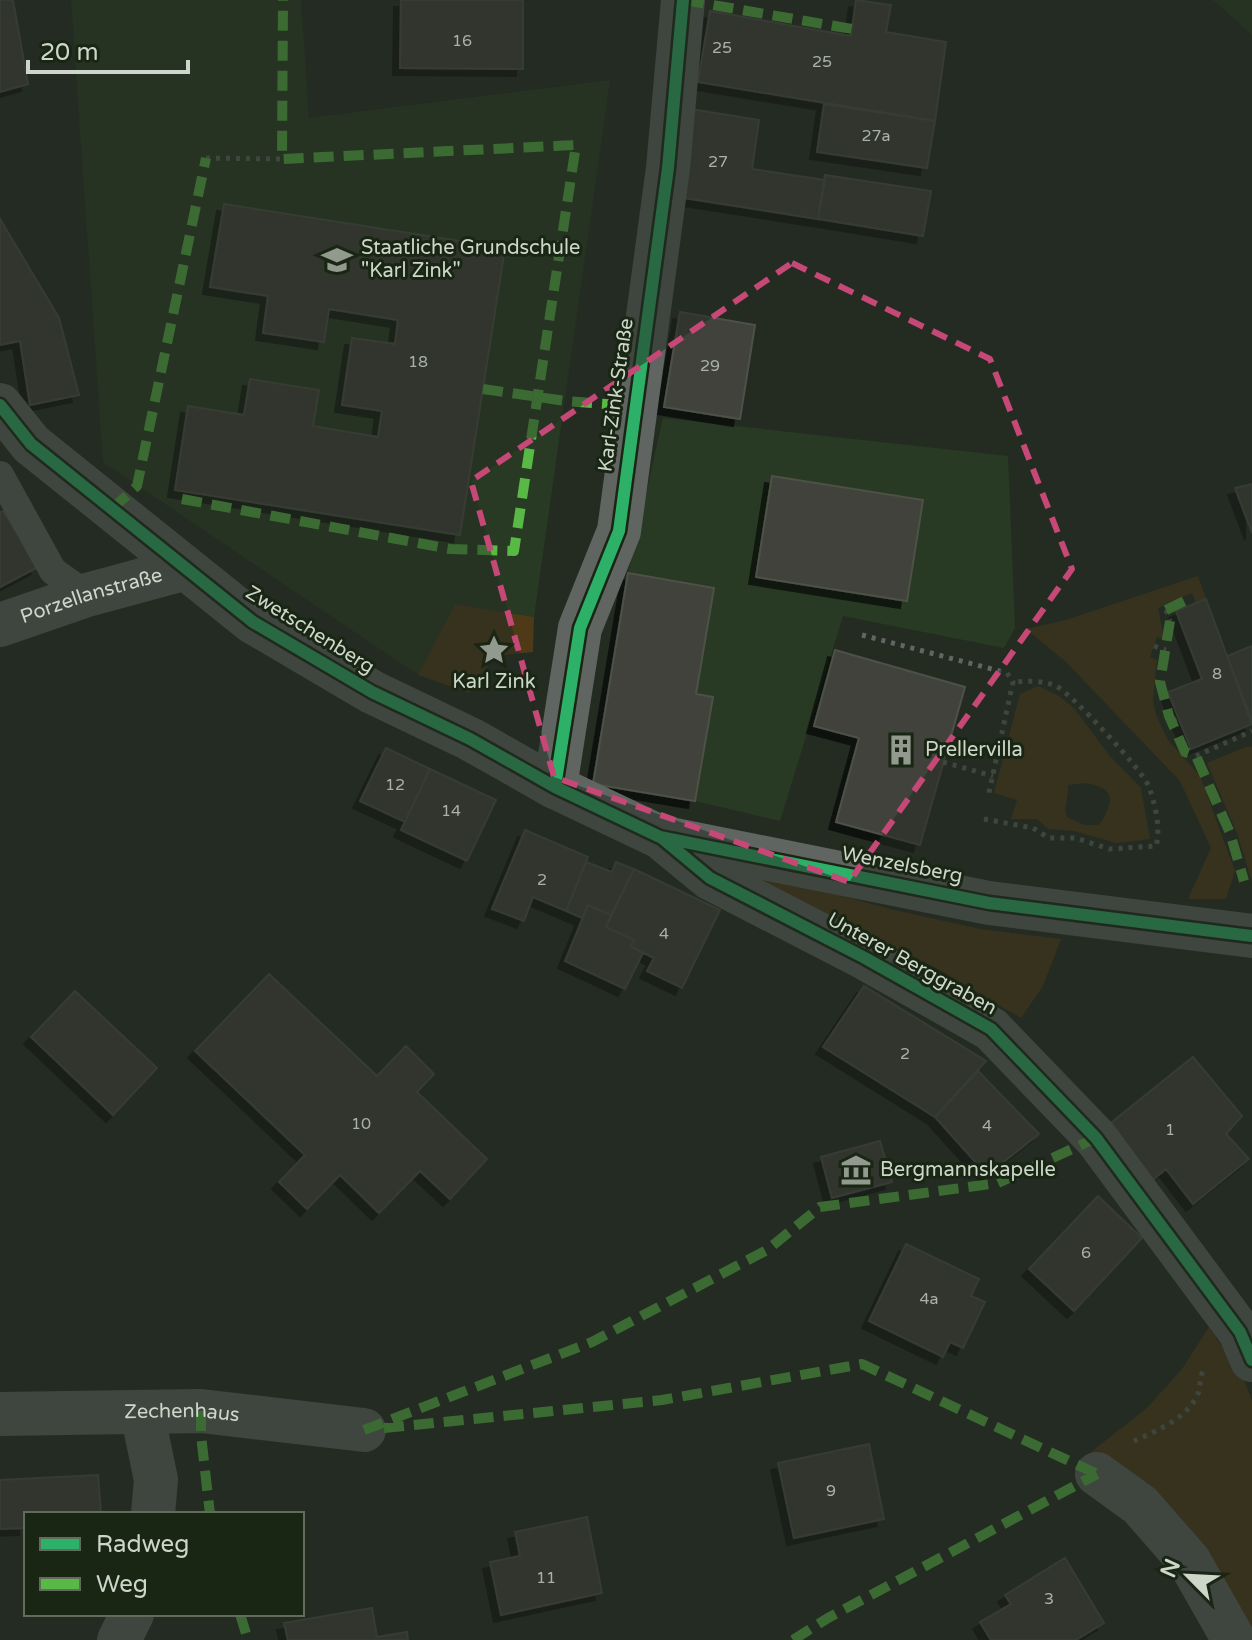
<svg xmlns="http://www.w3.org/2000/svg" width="1252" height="1640" font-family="'Varela Round',sans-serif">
  <defs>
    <filter id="shadow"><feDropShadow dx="-7" dy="7" stdDeviation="0" flood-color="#0009"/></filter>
  </defs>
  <rect width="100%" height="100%" fill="#242c22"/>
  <path fill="#283a23" d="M 71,0 L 301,0 L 309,118 L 610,80 L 534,617 L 455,604 L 418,675 L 103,462 Z
    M 1213,0 L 1252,0 L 1252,35 Z
    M 663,418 L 1008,456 L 1015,628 L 1004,648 L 843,616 L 780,821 L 695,801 L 593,784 L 628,573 Z"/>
  <path fill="#4e3a17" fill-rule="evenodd" d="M 1198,576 L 1206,599 L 1196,603 L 1192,593 L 1158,608 L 1164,639 L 1157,637 L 1150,657 L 1157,660 L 1153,700 L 1156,715 L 1168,740 L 1200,776 L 1235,871 L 1226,899 L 1188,899 L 1211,848 L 1180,781 L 1065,661 L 1026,629 L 1066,620 Z
    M 455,604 L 534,617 L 533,652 L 494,656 L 470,693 L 418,675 Z
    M 1038,686 L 1059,696 L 1074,708 L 1109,755 L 1141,788 L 1150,839 L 1116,843 L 1074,831 L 1048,829 L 1037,819 L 1011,819 L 1017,800 L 994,793 L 1020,694 ZM 1086,783 C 1100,786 1115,790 1108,808 C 1105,815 1104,820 1098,825 L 1084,825 L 1067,817 C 1063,806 1069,797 1068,785 Z
    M 1248,746 L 1252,747 L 1252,882 L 1237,833 L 1207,763 Z
    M 723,864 L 890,909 L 980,929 L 1061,939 L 1043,986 L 1021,1018 L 938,969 Z
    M 1209,1327 L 1245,1382 L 1252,1401 L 1252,1640 L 1091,1452 L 1147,1408 L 1182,1369 Z"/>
  <path fill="#3f433a" stroke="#4d5147" stroke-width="2" filter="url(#shadow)" d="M 0,0 L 13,0 L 28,84 L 0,92 Z
    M 401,0 L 523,0 L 523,69 L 400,68 Z
    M 856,0 L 891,5 L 886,32 L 946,42 L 935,121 L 698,82 L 710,11 L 851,36 Z
    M 824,104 L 935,121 L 927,168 L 817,152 Z
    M 691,109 L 759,120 L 752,169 L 825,180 L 818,219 L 677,197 Z
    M 825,175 L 931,191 L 923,236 L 818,219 Z
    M 224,204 L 505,248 L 460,535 L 175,490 L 188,406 L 244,415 L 250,379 L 319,390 L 313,426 L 378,437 L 382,411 L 342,405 L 352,338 L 395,344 L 398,320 L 329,309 L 324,342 L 263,333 L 268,296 L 210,287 Z
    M 0,219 L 59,318 L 79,395 L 30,405 L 20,341 L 0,345 Z
    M 680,312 L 755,325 L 740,419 L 664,407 Z
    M 772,476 L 923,500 L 907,601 L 756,577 Z
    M 1252,484 L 1252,533 L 1235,488 Z
    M 3,511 L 38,567 L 0,587 L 0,512 Z
    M 628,573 L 714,588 L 696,694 L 713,697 L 695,801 L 593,784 Z
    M 1206,599 L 1252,724 L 1191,749 L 1168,692 L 1202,679 L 1176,611 Z
    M 1252,646 L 1252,721 L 1227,656 Z
    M 835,650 L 965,687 L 920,845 L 836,822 L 859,738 L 814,726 Z
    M 386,748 L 430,769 L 405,822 L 360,801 Z
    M 430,769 L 496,800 L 467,861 L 401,830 Z
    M 525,830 L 588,857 L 566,911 L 533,897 L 524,921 L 492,909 Z
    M 586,862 L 612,872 L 616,862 L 634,869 L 611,915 L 588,905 L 582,918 L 566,911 Z
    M 634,869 L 720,910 L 682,988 L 647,971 L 654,958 L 630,946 L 634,940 L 606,927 Z
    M 588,905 L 611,915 L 606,927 L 634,940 L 630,946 L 643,953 L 625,989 L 565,961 Z
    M 269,974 L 377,1076 L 406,1046 L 434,1074 L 417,1092 L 487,1159 L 450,1199 L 420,1171 L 379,1213 L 340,1175 L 307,1209 L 279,1182 L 305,1155 L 195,1051 Z
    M 864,986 L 986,1061 L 935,1117 L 823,1047 Z
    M 75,991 L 157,1068 L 113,1115 L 31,1037 Z
    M 1193,1057 L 1242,1116 L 1226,1134 L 1249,1159 L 1193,1204 L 1166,1169 L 1150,1182 L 1107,1126 Z
    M 978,1071 L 1039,1134 L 987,1175 L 935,1117 Z
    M 880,1141 L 892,1182 L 832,1198 L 821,1157 Z
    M 1098,1196 L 1142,1238 L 1074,1311 L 1029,1269 Z
    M 906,1244 L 979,1279 L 971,1296 L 985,1302 L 963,1348 L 950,1342 L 943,1357 L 869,1321 Z
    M 869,1444 L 884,1519 L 794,1538 L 778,1463 Z
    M 98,1475 L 101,1514 L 26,1514 L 26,1528 L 0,1529 L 0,1480 Z
    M 587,1517 L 602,1593 L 501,1615 L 490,1562 L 520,1556 L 515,1532 Z
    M 1065,1558 L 1104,1623 L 1076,1640 L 991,1640 L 980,1622 L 1011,1604 L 1005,1595 Z
    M 372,1608 L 377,1637 L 407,1632 L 408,1640 L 288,1640 L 284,1623 Z"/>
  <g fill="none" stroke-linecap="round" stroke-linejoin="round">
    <path stroke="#606661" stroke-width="5" stroke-dasharray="4 6" stroke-linecap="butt" d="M 206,158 L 282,159
      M 1166,610 L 1170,621
      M 862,635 L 1007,673 L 1013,682 L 988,797
      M 1154,646 L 1166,650
      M 1173,721 L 1179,719
      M 1196,756 L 1252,731
      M 943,762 L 993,776
      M 984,819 L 1033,828 L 1049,838 L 1076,838 L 1109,849 L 1156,846 C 1161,829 1155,802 1148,785 C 1142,770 1071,693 1056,686 C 1042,680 1027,681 1013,682
      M 1134,1441 C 1156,1431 1186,1419 1197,1396 C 1201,1388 1199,1379 1203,1371"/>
    <path stroke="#606562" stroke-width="28" d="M 0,475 L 53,571 L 87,595"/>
    <g stroke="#606562" stroke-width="44">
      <path d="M 0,405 L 31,444 L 253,622 L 372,692 L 470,739 L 555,787 L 660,837 L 989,903 L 1252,936"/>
      <path id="s1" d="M 0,625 L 87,595 L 183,569"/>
      <path d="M 555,787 L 580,628 L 619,531 L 668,168 L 683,0"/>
      <path d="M 665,841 L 710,878 L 865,958 L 991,1029 L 1096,1138 L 1240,1332 L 1252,1360"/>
      <path d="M 142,1412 L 156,1480 L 153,1514"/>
      <path id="s2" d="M 0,1414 L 201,1411 L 364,1430"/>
      <path d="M 1097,1474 L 1140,1505 L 1189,1561 L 1234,1640"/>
      <path d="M 119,1640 L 132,1614"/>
    </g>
    <path stroke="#58b947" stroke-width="10" stroke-dasharray="20 10" stroke-linecap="butt" d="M 684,0 L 852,29
      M 483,389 L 566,401 L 633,406
      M 182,499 L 450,549 L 514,551 L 576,145 L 282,159 L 283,0
      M 112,509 L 137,486 L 206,158
      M 1166,610 L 1191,598
      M 1170,621 L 1160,682 L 1169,716 L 1185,752 L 1196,756 L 1230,833 L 1244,881
      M 201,1411 L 201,1435 L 210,1514
      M 384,1428 L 662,1400 L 862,1364 L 1097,1474
      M 364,1430 L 592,1342 L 767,1250 L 820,1207 L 998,1183 L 1096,1138
      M 240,1614 L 248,1640
      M 793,1640 L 828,1618 L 1097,1474"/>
    <g stroke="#192614" stroke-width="17">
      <path id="cycleway" d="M 0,405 L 31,444 L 253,622 L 372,692 L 470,739 L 555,787 L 660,837 L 989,903 L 1252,936
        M 555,787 L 580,628 L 619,531 L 668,168 L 683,0
        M 663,839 L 710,878 L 865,958 L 991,1029 L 1096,1138 L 1240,1332 L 1252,1360"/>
    </g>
    <use href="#cycleway" stroke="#2db169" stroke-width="12"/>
  </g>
  <path d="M0 0H1252V1640H0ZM 792,263 L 990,359 L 1072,569 L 849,882 L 554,777 L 471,481 Z" fill="#242c22" fill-opacity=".55" fill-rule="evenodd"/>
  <path fill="none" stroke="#c54877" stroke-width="6" stroke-dasharray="16 10" stroke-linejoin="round" d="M 792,263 L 990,359 L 1072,569 L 849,882 L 554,777 L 471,481 Z"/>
  <defs>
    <g id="school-bare" transform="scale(2.4)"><path d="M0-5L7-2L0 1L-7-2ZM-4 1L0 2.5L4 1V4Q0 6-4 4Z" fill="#929a8f" stroke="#192614" stroke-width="2.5" paint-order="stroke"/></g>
    <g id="sight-bare" transform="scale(2.4)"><path d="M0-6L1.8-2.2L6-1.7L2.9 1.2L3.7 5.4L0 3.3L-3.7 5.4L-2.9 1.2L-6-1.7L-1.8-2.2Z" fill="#929a8f" stroke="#192614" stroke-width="2.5" paint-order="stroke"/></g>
    <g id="building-bare" transform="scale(2.4)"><path d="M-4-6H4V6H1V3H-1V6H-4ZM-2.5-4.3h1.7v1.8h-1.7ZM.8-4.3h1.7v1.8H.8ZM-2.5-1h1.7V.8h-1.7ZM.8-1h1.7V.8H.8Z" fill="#929a8f" stroke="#192614" stroke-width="2.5" paint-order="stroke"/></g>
    <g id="museum-bare" transform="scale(2.4)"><path d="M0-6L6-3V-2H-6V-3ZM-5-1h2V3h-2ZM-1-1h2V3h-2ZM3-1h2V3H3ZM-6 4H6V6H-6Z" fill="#929a8f" stroke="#192614" stroke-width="2.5" paint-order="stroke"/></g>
  </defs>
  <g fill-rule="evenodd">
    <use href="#school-bare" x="337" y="260"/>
    <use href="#sight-bare" x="494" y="650"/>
    <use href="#building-bare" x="901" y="750"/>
    <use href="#museum-bare" x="856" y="1170"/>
  </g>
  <g text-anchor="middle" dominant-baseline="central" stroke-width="6" stroke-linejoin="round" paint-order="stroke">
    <g font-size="16" fill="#aab1a6">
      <text x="462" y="41">16</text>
      <text x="722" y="48">25</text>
      <text x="822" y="62">25</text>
      <text x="876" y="136">27a</text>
      <text x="718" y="162">27</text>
      <text x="418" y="362">18</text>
      <text x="710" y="366">29</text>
      <text x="1217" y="674">8</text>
      <text x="395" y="785">12</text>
      <text x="451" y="811">14</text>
      <text x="542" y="880">2</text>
      <text x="664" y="934">4</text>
      <text x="905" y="1054">2</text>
      <text x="361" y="1124">10</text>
      <text x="987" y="1126">4</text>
      <text x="1170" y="1130">1</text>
      <text x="1086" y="1253">6</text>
      <text x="929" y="1299">4a</text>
      <text x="831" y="1491">9</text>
      <text x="546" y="1578">11</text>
      <text x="1049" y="1599">3</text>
    </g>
    <g font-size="20" fill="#cdd6ca" stroke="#192614" text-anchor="start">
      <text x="361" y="248">Staatliche Grundschule<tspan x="361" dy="23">"Karl Zink"</tspan></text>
      <text x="494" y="682" text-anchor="middle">Karl Zink</text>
      <text x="925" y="750">Prellervilla</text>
      <text x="880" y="1170">Bergmannskapelle</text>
    </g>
    <g font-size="20" fill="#cdd6ca" stroke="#192614">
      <text transform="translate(616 395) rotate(-82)">Karl-Zink-Straße</text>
      <text stroke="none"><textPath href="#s1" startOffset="96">Porzellanstraße</textPath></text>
      <text transform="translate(310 630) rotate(32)">Zwetschenberg</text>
      <text transform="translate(902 865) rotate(11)">Wenzelsberg</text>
      <text transform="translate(912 964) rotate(29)">Unterer Berggraben</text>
      <text stroke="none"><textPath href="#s2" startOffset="182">Zechenhaus</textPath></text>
    </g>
  </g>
  <rect x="24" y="1512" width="280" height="104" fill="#192614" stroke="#616c5d" stroke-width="2"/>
  <rect x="40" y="1538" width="40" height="12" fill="#2db169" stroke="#616c5d" stroke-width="2"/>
  <text x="96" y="1552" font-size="24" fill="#cdd6ca">Radweg</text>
  <rect x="40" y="1578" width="40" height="12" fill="#58b947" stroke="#616c5d" stroke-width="2"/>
  <text x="96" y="1592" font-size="24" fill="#cdd6ca">Weg</text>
  <g transform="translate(1188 1576) rotate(294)" stroke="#192614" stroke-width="6" paint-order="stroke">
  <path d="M0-6L14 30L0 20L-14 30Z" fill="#cdd6ca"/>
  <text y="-12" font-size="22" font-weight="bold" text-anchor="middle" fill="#cdd6ca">N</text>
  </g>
  <path d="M28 60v12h160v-12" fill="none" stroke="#cdd6ca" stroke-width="4"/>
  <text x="40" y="60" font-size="24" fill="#cdd6ca" stroke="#192614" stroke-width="6" paint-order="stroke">20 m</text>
</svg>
